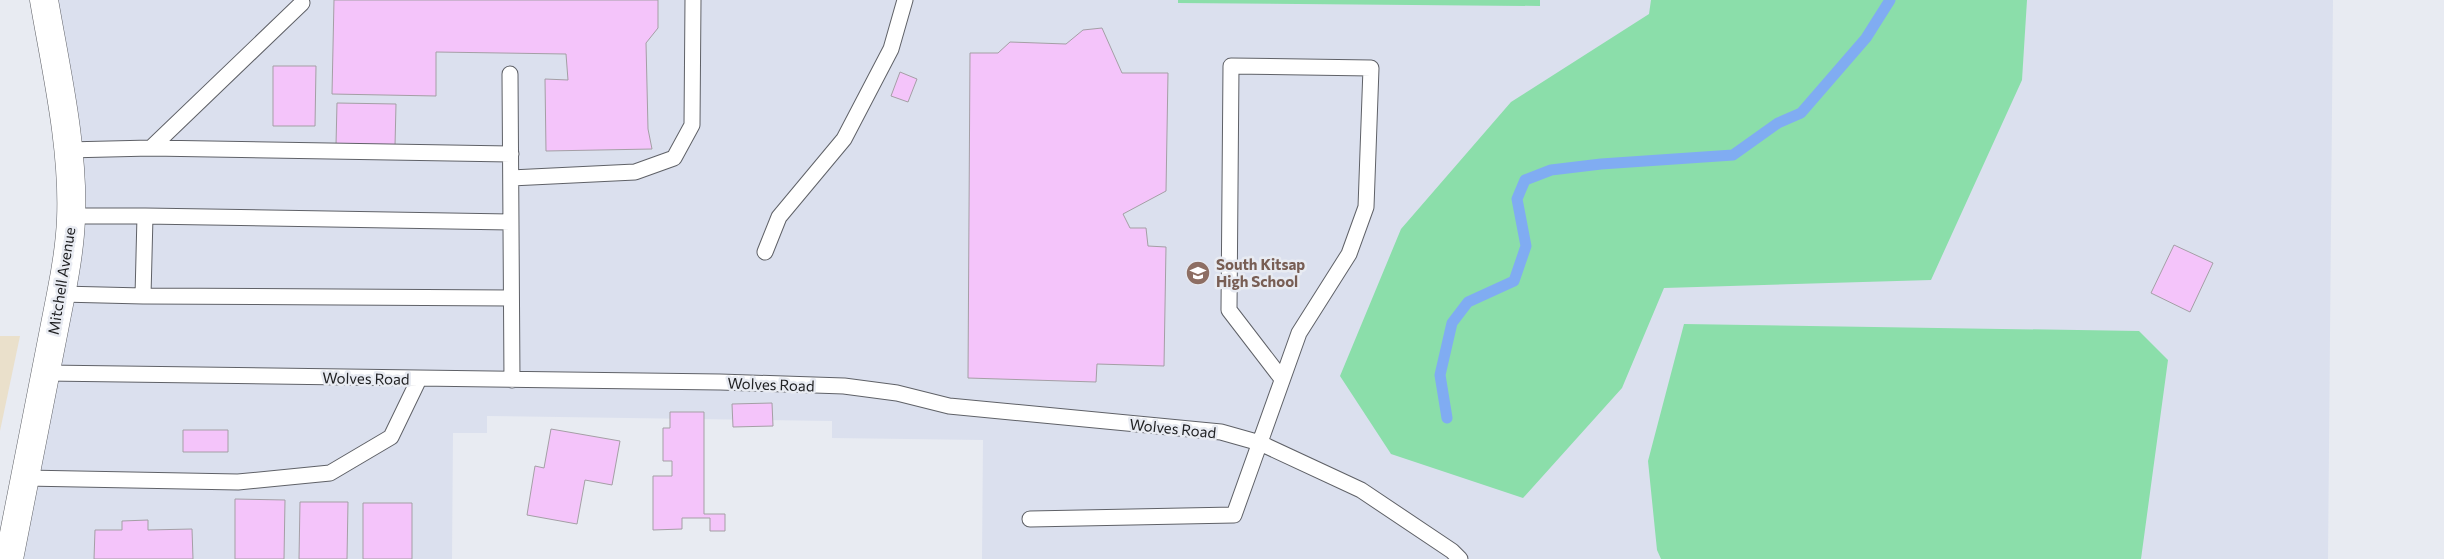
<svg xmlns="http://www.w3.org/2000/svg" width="2444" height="559" font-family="Commissioner,sans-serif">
  <rect width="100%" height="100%" fill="#e8ebf2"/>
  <path fill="#eae0cb" d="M 0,336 L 20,336 L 0,431 Z"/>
  <path fill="#dbe0ee" d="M 44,0 L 2333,0 L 2328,559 L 982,559 L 983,440 L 832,438 L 832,421 L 487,416 L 487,433 L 453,433 L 452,559 L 9,559 L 69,252 Z"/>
  <path fill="#8bdeaa" d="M 1178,0 L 1540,0 L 1540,6 L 1178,3 Z
    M 1651,0 L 2027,0 L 2022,80 L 1931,280 L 1664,288 L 1622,388 L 1523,498 L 1391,454 L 1340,376 L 1401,229 L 1511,102 L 1649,14 Z
    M 1684,324 L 2139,331 L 2168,360 L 2141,559 L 1661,559 L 1657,550 L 1648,461 Z"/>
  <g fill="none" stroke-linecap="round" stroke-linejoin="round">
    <path stroke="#80acf2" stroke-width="11" d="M 1447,418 L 1440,375 L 1452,323 L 1468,302 L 1514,281 L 1526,246 L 1517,199 L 1525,180 L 1551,170 L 1601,164 L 1733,155 L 1778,123 L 1801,113 L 1866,38 L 1890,0"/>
  </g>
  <path fill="#f4c4fa" stroke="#a49fa5" d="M 334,0 L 658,0 L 658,28 L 646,43 L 648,129 L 652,149 L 546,151 L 545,79 L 568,80 L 566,54 L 436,52 L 436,96 L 332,94 Z
    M 1102,28 L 1122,73 L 1168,73 L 1166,191 L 1123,214 L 1130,228 L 1146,228 L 1148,246 L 1166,247 L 1164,366 L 1097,364 L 1096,382 L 968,378 L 970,53 L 998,53 L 1010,42 L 1066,44 L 1083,30 Z
    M 273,66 L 316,66 L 315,126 L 273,126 Z
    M 900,72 L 917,79 L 908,102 L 891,96 Z
    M 337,103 L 396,104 L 395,146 L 336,145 Z
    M 2174,245 L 2213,263 L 2190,312 L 2151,293 Z
    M 772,403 L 773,426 L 733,427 L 732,404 Z
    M 670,412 L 704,412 L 704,514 L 725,514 L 725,531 L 710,531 L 710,518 L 682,518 L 682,529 L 653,530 L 653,476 L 672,476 L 672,461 L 663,461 L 663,428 L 670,428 Z
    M 551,429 L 620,441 L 612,485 L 585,480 L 577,524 L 527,515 L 535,466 L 544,468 Z
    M 183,430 L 228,430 L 228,452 L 183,452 Z
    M 235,499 L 285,500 L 284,559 L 235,559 Z
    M 300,502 L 348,502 L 347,559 L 299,559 Z
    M 363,503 L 412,503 L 412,559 L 363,559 Z
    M 148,520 L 148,530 L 192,529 L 193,559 L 94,559 L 95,530 L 122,530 L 122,521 Z"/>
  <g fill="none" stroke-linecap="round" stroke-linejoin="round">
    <g stroke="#5f6167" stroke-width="17">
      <path id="lane" d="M 510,74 L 512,380
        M 151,148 L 302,3
        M 67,150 L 151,148 L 511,154
        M 511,178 L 635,172 L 674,158 L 692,125 L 693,0
        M 71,216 L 145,216
        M 511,222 L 145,216 L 143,296 L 511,298
        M 765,252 L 779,217 L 844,139 L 891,49 L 905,0
        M 61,294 L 143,296
        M 46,373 L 720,382 L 844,386 L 897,393 L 949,406 L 1221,432 L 1260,443 L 1361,490 L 1452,551 L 1460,559
        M 25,478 L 238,482 L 330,473 L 391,437 L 419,379
        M 1030,519 L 1234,515 L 1299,333 L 1349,254 L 1366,207 L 1371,68 L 1231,66 L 1229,310 L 1282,379"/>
    </g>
    <g stroke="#5f6167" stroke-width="29">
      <path id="secondary" d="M 9,559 L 61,294 C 66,269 70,244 71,219 C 74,147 56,70 44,0"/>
    </g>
    <use href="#lane" stroke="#fff" stroke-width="15"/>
    <use href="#secondary" stroke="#fff" stroke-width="28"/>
  </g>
  <defs>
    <g id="school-disc" transform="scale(1.25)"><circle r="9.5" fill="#8d6e63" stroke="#e8ebf2"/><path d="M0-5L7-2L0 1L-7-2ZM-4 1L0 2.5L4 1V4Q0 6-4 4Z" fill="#fff"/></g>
  </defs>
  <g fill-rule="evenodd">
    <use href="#school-disc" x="1198" y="273"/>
  </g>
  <g text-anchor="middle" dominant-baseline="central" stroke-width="5" stroke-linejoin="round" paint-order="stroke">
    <g font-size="15" font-weight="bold" fill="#785e54" stroke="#e8ebf2" text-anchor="start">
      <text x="1216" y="264">South Kitsap<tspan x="1216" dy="17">High School</tspan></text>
    </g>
    <g font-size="15" fill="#202123" stroke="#e8ebf2">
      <text transform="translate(61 281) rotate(-81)">Mitchell Avenue</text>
      <text transform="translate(366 378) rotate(1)">Wolves Road</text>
      <text transform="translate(771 384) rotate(2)">Wolves Road</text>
      <text transform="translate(1173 428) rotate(6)">Wolves Road</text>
    </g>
  </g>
</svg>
